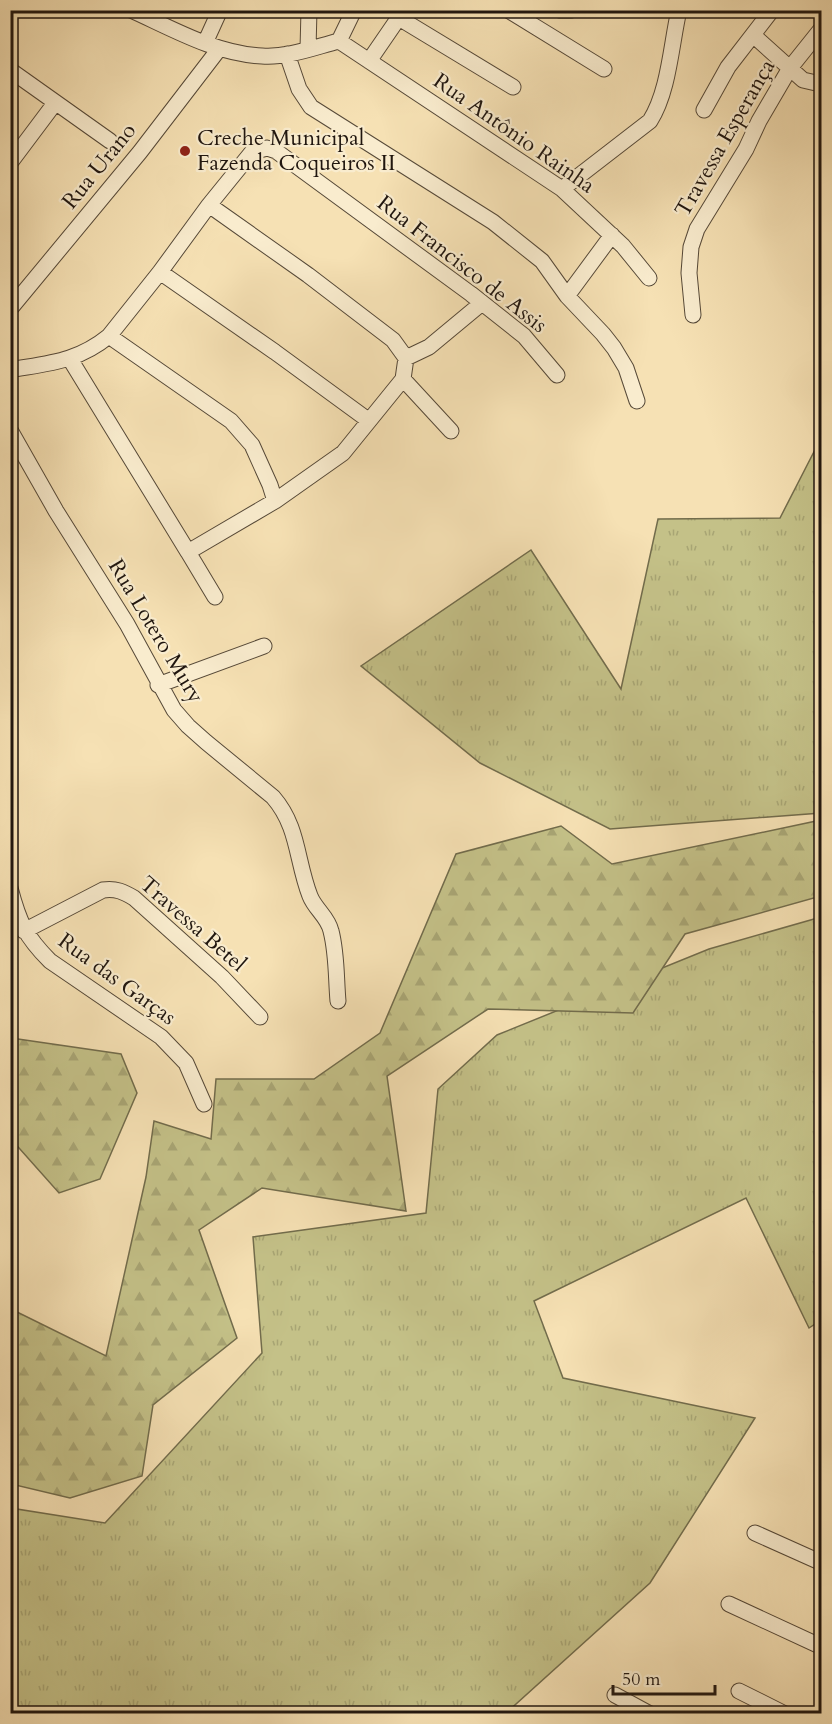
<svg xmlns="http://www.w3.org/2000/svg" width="832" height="1724" font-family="Cardo,serif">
  <defs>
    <pattern id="grass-tufts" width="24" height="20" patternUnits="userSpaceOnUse" patternTransform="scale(1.5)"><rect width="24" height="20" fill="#c4c188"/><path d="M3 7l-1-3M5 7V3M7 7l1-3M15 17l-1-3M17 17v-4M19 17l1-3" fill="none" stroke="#a8a574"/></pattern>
    <pattern id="forest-firs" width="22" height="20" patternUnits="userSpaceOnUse" patternTransform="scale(1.5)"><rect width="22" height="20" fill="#c4c188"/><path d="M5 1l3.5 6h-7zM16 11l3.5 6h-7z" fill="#a8a574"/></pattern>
  </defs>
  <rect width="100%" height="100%" fill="#f6e1b4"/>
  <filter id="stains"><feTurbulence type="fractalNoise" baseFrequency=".00333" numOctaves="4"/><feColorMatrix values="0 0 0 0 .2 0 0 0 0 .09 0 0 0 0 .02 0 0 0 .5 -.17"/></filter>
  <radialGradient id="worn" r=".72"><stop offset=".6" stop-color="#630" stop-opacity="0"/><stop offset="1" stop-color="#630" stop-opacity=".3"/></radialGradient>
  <path fill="url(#grass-tufts)" stroke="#726c4c" stroke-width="1.5" d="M 821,438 L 821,813 L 610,829 L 480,763 L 361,666 L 531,550 L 621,689 L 658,519 L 780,518 Z
    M 821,917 L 821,1320 L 809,1328 L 746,1198 L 534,1301 L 563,1378 L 755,1418 L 650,1583 L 506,1713 L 11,1713 L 10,1508 L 105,1523 L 262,1353 L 253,1237 L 426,1213 L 438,1089 L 497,1035 L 709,949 Z"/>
  <path fill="url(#forest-firs)" stroke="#726c4c" stroke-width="1.5" d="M 821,820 L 821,896 L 685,934 L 633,1013 L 488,1009 L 387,1076 L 406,1211 L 262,1188 L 199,1230 L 237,1338 L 153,1405 L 142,1476 L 70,1498 L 11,1484 L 11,1309 L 106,1356 L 146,1177 L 154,1121 L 211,1139 L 216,1079 L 314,1079 L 380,1033 L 456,854 L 561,826 L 612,864 Z
    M 11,1038 L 121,1054 L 137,1093 L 100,1179 L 59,1193 L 11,1139 Z"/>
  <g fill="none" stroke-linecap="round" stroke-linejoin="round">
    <g stroke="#564938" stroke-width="17">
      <path id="street" d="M 131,10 C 173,29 216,54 262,56 C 287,58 315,47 339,41
        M 508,10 L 604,69
        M 559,10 L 572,10
        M 399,18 L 513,87
        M 753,35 L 803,80 L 816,83 L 822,80
        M 339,41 L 562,189 L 623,246 L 649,278
        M 339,41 L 354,10
        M 205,43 L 220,10
        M 308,49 L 309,10
        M 287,54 L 299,89 L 311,107 L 493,222 L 542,261 L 567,296 L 603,334 L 614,348 L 626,368 L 637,401
        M 369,61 L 404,10
        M 10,70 L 110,141
        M 704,110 L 728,67 L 772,10
        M 10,163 L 55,103
        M 562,189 L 650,121 C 669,91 671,45 679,10
        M 160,272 L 275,352 L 368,420
        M 567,296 L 612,235
        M 10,309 L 140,152 L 219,49
        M 693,315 L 689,273 L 691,247 L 697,229 L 746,149 L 759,121 L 790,68 L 822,28
        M 109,336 L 160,272 L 209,205 L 252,152 L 267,148 L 276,151 L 471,294 L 524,336 L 557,375
        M 406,358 L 429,347 L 482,303
        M 70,359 L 188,552 L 275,501 L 343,453 L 403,379 L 406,358 L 393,340 L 308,275 L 209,205
        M 10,370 C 49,363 77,362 109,336 L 231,421 L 252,445 L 270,485 L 275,501
        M 403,379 L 451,431
        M 10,430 L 56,511 L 127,624 L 174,710 L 188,726 L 206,742 L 273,797 C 299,827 296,860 310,896 C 315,909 328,917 331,931 C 337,954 336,979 338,1001
        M 188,552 L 215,597
        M 158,685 L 264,646
        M 10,888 C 19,922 25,936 50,961 L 161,1037 L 186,1063 L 204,1104
        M 24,931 L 103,890 C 116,888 124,892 134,898 L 222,977 L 260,1017
        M 755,1533 L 822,1563
        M 729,1604 L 822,1647
        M 739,1691 L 785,1714
        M 615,1695 L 650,1714"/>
    </g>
    <use href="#street" stroke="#f9ecce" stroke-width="15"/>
  </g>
  <circle fill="#8f2418" stroke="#f9ecce" stroke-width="2" cx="185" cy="151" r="6"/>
  <g text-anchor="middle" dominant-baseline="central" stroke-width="4.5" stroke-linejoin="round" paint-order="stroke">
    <g font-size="22" fill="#20160f" stroke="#f9ecce">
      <text transform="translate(514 133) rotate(35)">Rua Antônio Rainha</text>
      <text transform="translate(725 138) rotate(-60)">Travessa Esperança</text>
      <text transform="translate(99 166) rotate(-51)">Rua Urano</text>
      <text transform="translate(462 264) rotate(38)">Rua Francisco de Assis</text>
      <text transform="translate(156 631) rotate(59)">Rua Lotero Mury</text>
      <text transform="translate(193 924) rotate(41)">Travessa Betel</text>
      <text transform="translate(117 979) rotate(36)">Rua das Garças</text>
    </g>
    <g font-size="22" fill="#20160f" stroke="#f9ecce" text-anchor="start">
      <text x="197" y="138">Creche Municipal<tspan x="197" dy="25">Fazenda Coqueiros II</tspan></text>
    </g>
  </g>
  <rect width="832" height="1724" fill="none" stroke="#f6e1b4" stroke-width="36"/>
  <rect x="12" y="12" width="808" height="1700" fill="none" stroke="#20160f" stroke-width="3"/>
  <rect x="18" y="18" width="796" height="1688" fill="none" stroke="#20160f" stroke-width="1.5"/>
  <path d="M613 1685v9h102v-9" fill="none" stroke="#20160f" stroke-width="3"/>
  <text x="622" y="1685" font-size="18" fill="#20160f" stroke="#f9ecce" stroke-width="4.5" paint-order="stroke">50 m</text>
  <rect width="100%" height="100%" filter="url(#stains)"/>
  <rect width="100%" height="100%" fill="url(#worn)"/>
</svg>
